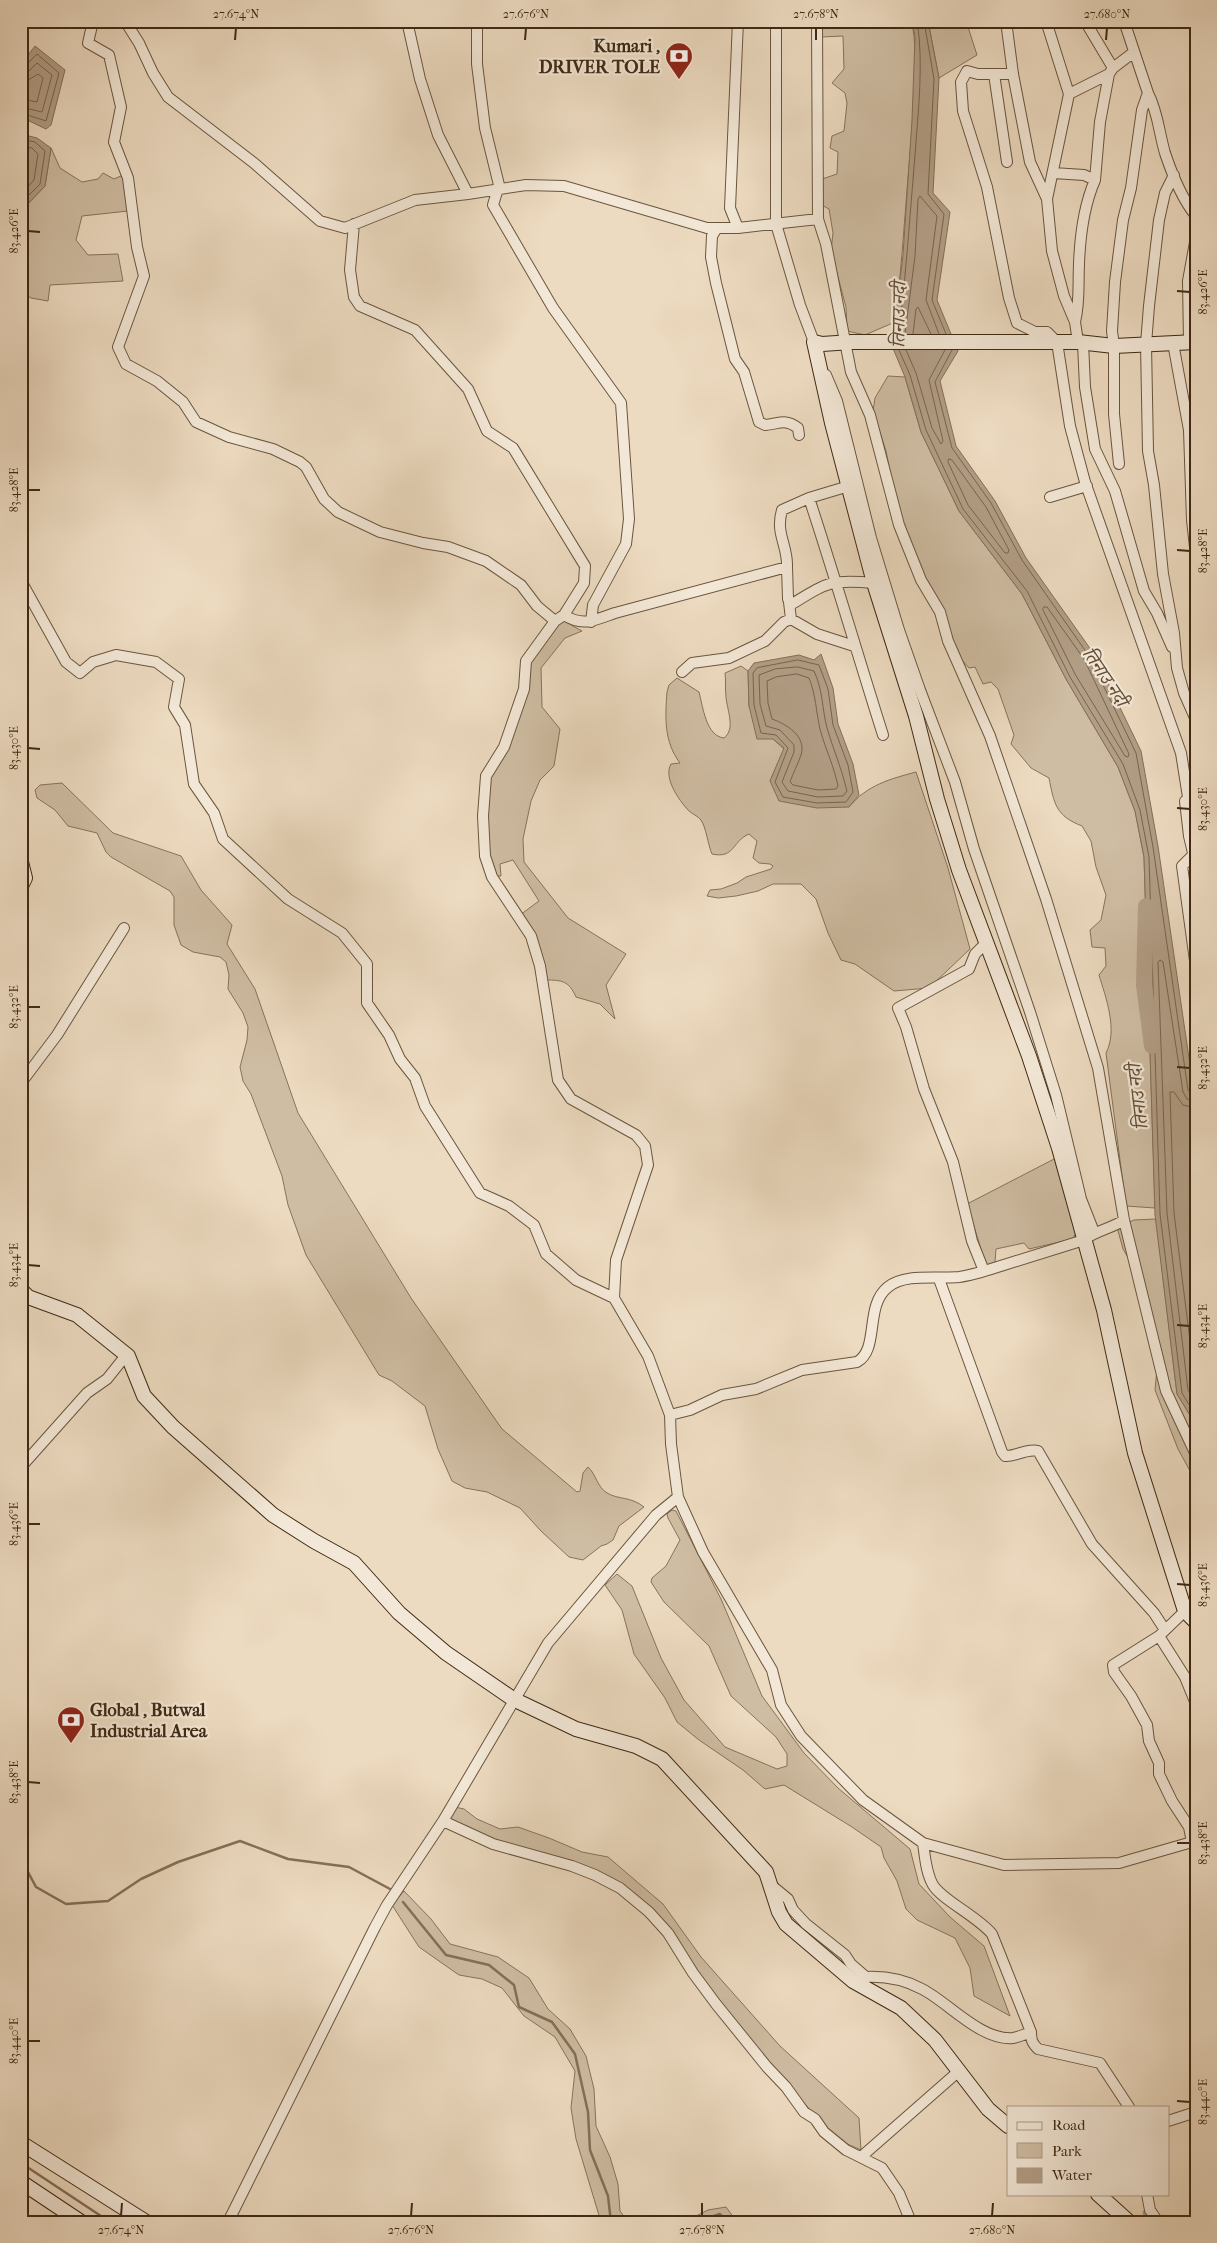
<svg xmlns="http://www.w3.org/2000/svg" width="1217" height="2243" font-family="'IM FELL French Canon','Noto Serif Devanagari',serif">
  <rect width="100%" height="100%" fill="#eddbc1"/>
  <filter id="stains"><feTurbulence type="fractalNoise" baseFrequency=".004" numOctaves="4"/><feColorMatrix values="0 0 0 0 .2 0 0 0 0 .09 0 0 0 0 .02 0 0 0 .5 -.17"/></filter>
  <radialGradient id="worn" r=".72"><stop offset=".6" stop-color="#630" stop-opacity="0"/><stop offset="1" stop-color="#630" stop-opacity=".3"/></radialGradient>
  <path fill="#cfbda3" stroke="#87735b" d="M 821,21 L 912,21 C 919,61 913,114 910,154 C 905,210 902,266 895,322 L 865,335 L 847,331 L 846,307 L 831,251 L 833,233 L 829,209 L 816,202 L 816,181 L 837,174 L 838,152 L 830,148 L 832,136 L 844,131 L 847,103 L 845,93 L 832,83 L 844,69 L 843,36 L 821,37 Z
    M 928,21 L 966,21 L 977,55 L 939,78 Z
    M 51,148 L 60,168 L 82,182 L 98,179 L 103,173 L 114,179 L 123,175 L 128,211 L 82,216 L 76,240 L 88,255 L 118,254 L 123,281 L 50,285 L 48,301 L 31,298 L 21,291 L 21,211 L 45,186 Z
    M 888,376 L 905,377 L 921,432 L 959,511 L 1022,594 L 1066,679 L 1118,767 L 1135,811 L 1144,857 L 1155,1208 L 1126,1206 L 1106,1053 C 1118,1030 1106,998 1099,975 L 1106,966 L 1105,948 L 1092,947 L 1090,930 L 1101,920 L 1106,895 L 1096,867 L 1091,841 L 1082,826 C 1056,816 1054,804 1049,778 L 1031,768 L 1011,744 L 1014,735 L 998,689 L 991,682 L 983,684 L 975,667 L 969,668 L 953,650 L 952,637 L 928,581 L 923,581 L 901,526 L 886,451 L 873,411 L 875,398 Z
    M 562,620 L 582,631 L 565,638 L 541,668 L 542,707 L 560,729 L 554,766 L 540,780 L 531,801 L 523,839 L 524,862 L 568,918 L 626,954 L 606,985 L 615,1019 L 600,1004 L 576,997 C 569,981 562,980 546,980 L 520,915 L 539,901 L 513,860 L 500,864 L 501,876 L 494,876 L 487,856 L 488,787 L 492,771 C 506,731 526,642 562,620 Z
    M 741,666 L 748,671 L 749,706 L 773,739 L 784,749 L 770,781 L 849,807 C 867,785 890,779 916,772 L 948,868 L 970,949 L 929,988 L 894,991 L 855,964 L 841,960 L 828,933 L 816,899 L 801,884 L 773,884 L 758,891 L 736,896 L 718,898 L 707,896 L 710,890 L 721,889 L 737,883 L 746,877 L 771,869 L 773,866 L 770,864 L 759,863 L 753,858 L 757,841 L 749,834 C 732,841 735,859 712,854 C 708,845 706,827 701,820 C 698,816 692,814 688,810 C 679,800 663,778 671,764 L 680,763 C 664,742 665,718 667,692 L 669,685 L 677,678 L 699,692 C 703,707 706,736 724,738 C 736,729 727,710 726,697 C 725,689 726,681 725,673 Z
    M 62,783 L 113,833 L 181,856 L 201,890 L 232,925 L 227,944 L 255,989 L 298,1113 L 411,1298 L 502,1429 L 577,1492 L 580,1491 L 583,1473 L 588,1467 C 596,1474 597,1487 607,1493 C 619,1500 630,1496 644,1507 L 619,1526 L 613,1540 L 607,1544 L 601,1546 L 583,1560 L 569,1557 L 541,1531 L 520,1508 L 487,1492 L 465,1488 L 452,1481 L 438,1449 L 425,1406 L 392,1381 L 379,1375 L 306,1255 L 288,1205 L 282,1176 L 251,1094 L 243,1081 L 240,1067 L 247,1040 L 248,1027 L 243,1013 L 228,989 L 229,975 L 226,962 L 220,957 L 193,952 L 181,945 L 174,925 L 174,897 L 170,891 L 111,857 L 106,852 L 97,833 L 68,826 L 55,810 L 37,798 L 35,790 L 40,785 Z
    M 1058,1157 L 1077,1230 L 1073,1239 L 1029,1249 L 1024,1243 L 996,1249 L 995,1262 L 986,1265 L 967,1204 Z
    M 1156,1219 L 1177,1394 L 1196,1425 L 1196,1482 L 1178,1449 L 1155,1390 L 1158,1358 L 1145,1287 L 1123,1249 L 1117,1227 L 1134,1220 Z
    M 672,1510 L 676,1511 L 721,1599 L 762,1696 L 804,1753 L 838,1788 L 910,1849 L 919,1884 L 950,1917 L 984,1946 L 1010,2016 L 974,1996 L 970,1968 L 955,1938 L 917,1920 L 906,1909 L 897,1881 L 884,1858 L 881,1847 L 852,1827 L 784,1785 L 765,1789 L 743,1770 L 699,1740 L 677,1722 L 665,1698 L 634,1654 L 622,1610 L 605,1585 L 617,1574 L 632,1586 L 661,1658 L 684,1700 L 725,1747 L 777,1769 L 787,1766 L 787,1754 L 776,1737 L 731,1696 L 709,1646 L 664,1602 L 651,1582 L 652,1578 L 666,1566 L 680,1540 L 668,1518 L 667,1514 Z
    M 455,1807 L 464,1809 L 477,1819 L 500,1829 L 518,1827 L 549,1838 L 582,1852 L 608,1857 L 663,1904 L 701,1957 L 780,2046 L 859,2118 L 861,2150 L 838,2140 L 815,2116 L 693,1970 L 666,1923 L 635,1896 L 497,1842 L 447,1819 Z
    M 404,1891 L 431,1919 L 450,1944 L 498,1957 L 529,1978 L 548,2009 L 570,2029 L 586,2056 L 594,2089 L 596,2126 L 610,2157 L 618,2184 L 620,2211 L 628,2222 L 601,2222 L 576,2139 L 571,2108 L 575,2071 L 555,2037 L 524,2016 L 502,1988 L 482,1979 L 459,1975 L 419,1947 L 392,1905 Z
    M 726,2207 L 737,2222 L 684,2222 L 708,2210 Z"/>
  <path fill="#b29e86" stroke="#846f58" d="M 912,21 L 928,21 L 939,78 L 933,193 L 950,212 L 937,300 L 958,351 L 940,381 L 956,446 L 995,501 L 1026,558 L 1094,654 L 1141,751 L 1158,846 L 1196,1106 L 1196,1425 L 1177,1394 L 1155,1215 L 1144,857 L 1135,811 L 1118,767 L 1066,679 L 1022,594 L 959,511 L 921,432 L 905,377 L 892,346 L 903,255 L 912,120 L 915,37 Z
    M 35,46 L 65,70 L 51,125 L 46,129 L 21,117 L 21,64 Z
    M 21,134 L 37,138 L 51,148 L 45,186 L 21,211 Z
    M 821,654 L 833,688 L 838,724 L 853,764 L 859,795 L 849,807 L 817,808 L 779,801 L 770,781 L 784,748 L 773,739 L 757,739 L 749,706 L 748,671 L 754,663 L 799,655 L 814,660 Z"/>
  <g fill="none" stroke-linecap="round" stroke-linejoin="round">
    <path stroke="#78644c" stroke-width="1" d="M 924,21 L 934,79 L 928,194 L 944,214 L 932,300 L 946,334
      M 21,66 L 26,65 L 37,54 L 59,73 L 46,121 L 21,113
      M 21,72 L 29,71 L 37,63 L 52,75 L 42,112 L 21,107
      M 21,80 L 30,79 L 38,74 L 43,78 L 37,102 L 21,99
      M 21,139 L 35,142 L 45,151 L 40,184 L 21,203
      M 21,146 L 32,148 L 38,154 L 34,180 L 21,194
      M 899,334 C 906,274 910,215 915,155 C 918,114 924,61 917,21
      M 905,334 L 915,256 L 918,199 L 920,196 L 937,216 L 926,300 L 939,334
      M 913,334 L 916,309 L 918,307 L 931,334
      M 899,350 L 910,375 L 926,430 L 963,509 L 1027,591 L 1070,677 L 1123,764 L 1140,810 L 1149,857 L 1160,1214 L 1182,1393 L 1196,1416
      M 906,350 L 916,373 L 932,428 L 941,444 L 943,441 L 929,380 L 945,350
      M 952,350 L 935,382 L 952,448 L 991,503 L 1022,560 L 1089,656 L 1136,753 L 1153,847 L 1188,1090 L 1191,1094 L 1196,1095
      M 949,459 L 952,460 L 986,507 L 1009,550 L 1008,553 L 1005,553 L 968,505 L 948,462 Z
      M 1044,607 L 1047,607 L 1084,659 L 1129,754 L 1128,757 L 1125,756 L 1075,674 L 1043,610 Z
      M 798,660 L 819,665 L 828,689 L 833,725 L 848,765 L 853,792 L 846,802 L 817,803 L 783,797 L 775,782 L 788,748 L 776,735 L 761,733 L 754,705 L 753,673 L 757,668 Z
      M 798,667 L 814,671 C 823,690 822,709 827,728 C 833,749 842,769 847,791 L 843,796 L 818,797 L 788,791 L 782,782 L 794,752 L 794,745 L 780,730 L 766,726 L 760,704 L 759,675 L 775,669 Z
      M 797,674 L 809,678 C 816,695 816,712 820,729 C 825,748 834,766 838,786 L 836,789 L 818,790 L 793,785 L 790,782 C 793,773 798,764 801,755 C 807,736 786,724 772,719 L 768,703 L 767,681 L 776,677 Z
      M 1196,1101 L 1187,1099 L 1183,1092 L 1163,962 L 1160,960 L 1158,962 L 1167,1213 L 1188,1390 L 1196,1404
      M 1196,1108 L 1183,1105 L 1174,1092 L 1170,1092 L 1174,1213 L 1196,1389"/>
    <path stroke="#846f58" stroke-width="2.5" d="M 21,1859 L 36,1887 L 66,1904 L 108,1901 L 141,1879 L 178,1862 L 240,1841 L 288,1859 L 349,1867 L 390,1889
      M 403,1902 L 446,1955 L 489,1965 L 514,1985 L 519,2007 L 552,2022 L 575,2054 L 588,2112 L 590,2150 L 608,2196 L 611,2222
      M 21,2163 L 110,2222
      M 695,2222 L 720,2214 L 727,2222"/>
    <path stroke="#b29e86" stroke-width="9" d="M 1147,2213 L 1151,2222"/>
    <path stroke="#b29e86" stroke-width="16" d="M 1146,906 L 1144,985 L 1152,1046"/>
    <g stroke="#6a563e" stroke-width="12">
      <path id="street" d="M 93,21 L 88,43 L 109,55 L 121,107 L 114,142 L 128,178 L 137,247 L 144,276 L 118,347 L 126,364 L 157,381 L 183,402 L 196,422 L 229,437 L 273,449 L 300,462 L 306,467 L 324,499 L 338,512 L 380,532 L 423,543 L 448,547 L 486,561 L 521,585 L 537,606 L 555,621
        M 125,21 L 139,43 L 153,73 L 168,97 L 254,163 L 320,221 L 345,228 L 415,200 L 468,194 L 526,185 L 564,186 L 707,228 L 738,228 L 818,219
        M 407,21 L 420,79 L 438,135 L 468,194
        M 477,21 L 477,64 L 485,128 L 499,185 L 493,205 L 553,308 L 621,403 L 629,519 L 626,544 L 593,605 L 591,622
        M 604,21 L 635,21
        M 738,21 L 730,208 L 738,228
        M 776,21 L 776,224 L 800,305 L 814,342
        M 817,21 L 818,219 L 826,244 L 851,372 L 870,415 L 899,525 L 921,580 L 940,612 L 948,641 L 990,736 L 1046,899 L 1098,1068 L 1124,1220 L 1166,1391 L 1196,1455
        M 1006,21 L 1013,74 L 1030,162 L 1047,199 L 1052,251 L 1064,296 L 1075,322 L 1078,342
        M 1046,21 L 1069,94
        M 1085,21 L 1113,68 L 1109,74 L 1100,122 L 1095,180
        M 1113,68 L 1134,52
        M 994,74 L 1007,162
        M 1013,74 L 978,74 L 967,71 L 961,82 L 963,111 L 987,187 L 1009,298 L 1017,323 L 1035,332 L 1047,332 L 1057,342 L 1070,426 L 1085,482 L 1181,753 L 1188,797
        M 1148,93 C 1158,112 1159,133 1165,153 C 1172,174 1182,199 1196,216
        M 1053,173 L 1084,175 L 1095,180 C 1084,205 1080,237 1079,264 C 1078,284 1080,302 1075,322
        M 1174,175 L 1165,193 L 1159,220 L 1149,306 L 1146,344 L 1148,451 L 1154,485 L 1163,574 L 1174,633 L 1177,668 L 1184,693 L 1196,720
        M 1047,199 L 1069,94 L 1109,74
        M 354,224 L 350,270 L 354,297 L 360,306 L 415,330 L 468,389 L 487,431 L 513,448 L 585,566 L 584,583 L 564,615 L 555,621 L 526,661 L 524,689 L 504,747 L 486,776 L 483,816 L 485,856 L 492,877 L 531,936 L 540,966 L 558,1080 L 571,1099 L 636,1135 L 645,1146 L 648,1165 L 616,1260 L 614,1298
        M 717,228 L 712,236 L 711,257 L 716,283 L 735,359 L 744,372 L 759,422 L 765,425 C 779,424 785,418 798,428 L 799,435
        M 1189,342 L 1188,281 L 1196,237
        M 1083,343 L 1085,387 L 1095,449 L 1115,491 L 1144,591 L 1157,613 L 1172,647
        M 1173,343 L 1189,430 L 1192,520 L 1196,556
        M 826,375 L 837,401 L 871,538 L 899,630 L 920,690 L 955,782 L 974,849 L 1030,1012 L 1056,1095 L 1081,1199 L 1094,1232
        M 1119,464 L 1114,414 L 1114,346 L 1112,331 L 1115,282 L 1123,220 L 1131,188 L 1142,110 L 1148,93 L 1124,21
        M 1050,497 L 1087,486
        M 809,498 C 835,577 858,656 883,735
        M 787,567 C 788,545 775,534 782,510 L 809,498 L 849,486
        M 21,581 L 66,662 L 80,673 L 93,662 L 116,655 L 156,662 L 179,679 L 174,707 L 185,725 L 194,784 L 214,813 L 223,839 L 288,899 L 342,933 L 367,964 L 367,1003 L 389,1035 L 400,1059 L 415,1078 L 425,1106 L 480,1193 L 509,1206 L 534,1225 L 546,1254 L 576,1280 L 614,1298 L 648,1356 L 670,1415 L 671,1444 L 678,1497 L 703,1552 L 772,1670 L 781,1705 L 801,1736 L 863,1800 L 923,1843 L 1004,1865 L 1119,1863 L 1192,1842
        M 789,602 L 791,619 L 817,634 L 854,646
        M 564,615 C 583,627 595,620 615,613 L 787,567 L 788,599 L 792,604 C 828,582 831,579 874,583
        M 682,672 L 692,663 L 729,658 L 765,641 L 784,622 L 791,619
        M 1196,794 L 1185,801 L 1189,836 L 1193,853 L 1193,855 L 1182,866 L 1196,968
        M 21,1083 L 57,1035 L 124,928
        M 984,1271 L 972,1241 L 953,1162 L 924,1089 L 906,1027 L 898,1008 L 969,969 L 975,954 L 987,942
        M 939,1279 L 1002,1452 L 1005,1456 C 1016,1457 1026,1448 1038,1451 L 1092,1544 L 1154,1613 L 1165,1630
        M 670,1415 L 690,1410 L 722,1395 L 756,1389 L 802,1370 L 857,1362 C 880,1349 864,1306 888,1287 C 905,1273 937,1279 959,1277 C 975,1275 991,1269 1007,1264 C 1032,1256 1058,1248 1084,1240 C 1096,1230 1111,1229 1124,1220
        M 21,1467 L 87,1393 L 107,1379 L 123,1359 L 128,1356
        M 1185,1611 L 1159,1636 L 1113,1665 L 1114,1672 L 1131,1696 L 1147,1725 L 1149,1741 L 1159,1763 L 1159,1774 L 1172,1801 L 1189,1827 L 1192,1842 L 1195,1846
        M 1159,1636 L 1185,1677 L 1196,1704
        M 443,1821 L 493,1844 L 572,1866 L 595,1875 L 620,1888 L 649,1912 L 668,1933 L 693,1973 L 716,2004 L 767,2067 L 786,2087 L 804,2112 L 815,2119 L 824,2132 L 846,2150 L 882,2168 L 899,2193 L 911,2222
        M 923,1843 C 925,1857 926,1873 933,1885 C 942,1900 977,1916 992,1934 L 1031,2032 C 1031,2040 1032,2043 1038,2049 L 1100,2063 L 1129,2107
        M 771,1885 L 788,1899 L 793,1910 L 806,1924 L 845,1955 L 851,1964 L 866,1977 C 886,1976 905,1980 922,1989 C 948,2002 981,2041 1013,2038 C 1019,2037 1025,2034 1031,2032
        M 1168,2121 L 1196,2112
        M 861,2157 L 959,2071
        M 1147,2194 L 1150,2210 L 1158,2222
        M 228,2222 L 375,1927 L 387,1905 L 443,1821 L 548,1643 L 656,1515 L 678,1497"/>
    </g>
    <g stroke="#3f2913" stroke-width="16">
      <path id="secondary" d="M 1196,342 L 1114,346 L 1078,342 L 852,342 L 822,344 L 814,342 L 832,423 L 874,583 L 916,716 L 937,799 L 959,870 L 1029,1056 L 1059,1148 L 1104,1310 L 1135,1453 L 1185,1611 L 1196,1622
        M 21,862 L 25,878 L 21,886
        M 21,1290 L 28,1297 L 77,1315 L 128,1356 L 144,1396 L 173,1427 L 273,1515 L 314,1541 L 354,1563 L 399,1613 L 446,1653 L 513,1699 L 576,1729 L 636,1746 L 662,1759 L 766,1872 L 779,1912 L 786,1924 L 853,1981 L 901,2008 L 935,2040 L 988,2109 L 1008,2126
        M 21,2143 L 146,2222
        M 21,2182 L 81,2222
        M 1098,2194 L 1129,2222"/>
    </g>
    <use href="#street" stroke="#f3e8d7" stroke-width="10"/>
    <use href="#secondary" stroke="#f3e8d7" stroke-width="14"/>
  </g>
  <path fill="none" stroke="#3f2913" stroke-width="2" d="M 235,40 L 236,28M 525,40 L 526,28M 816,40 L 816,28M 1106,40 L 1107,28M 28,231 L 40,232M 1177,291 L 1190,292M 28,490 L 40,490M 1177,550 L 1190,551M 28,748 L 40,749M 1177,808 L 1190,809M 28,1007 L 40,1007M 1177,1067 L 1190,1068M 28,1265 L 40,1266M 1177,1325 L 1190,1326M 28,1524 L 40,1524M 1177,1584 L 1190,1585M 28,1782 L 40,1783M 1177,1843 L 1190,1843M 28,2041 L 40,2041M 1177,2101 L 1190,2102M 121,2216 L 122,2203M 411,2216 L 412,2203M 702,2216 L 702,2203M 992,2216 L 993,2203"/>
  <defs>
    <g id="bank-pin" transform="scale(1.4375)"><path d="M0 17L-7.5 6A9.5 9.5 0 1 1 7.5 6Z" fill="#8f2418" stroke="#f3e8d7"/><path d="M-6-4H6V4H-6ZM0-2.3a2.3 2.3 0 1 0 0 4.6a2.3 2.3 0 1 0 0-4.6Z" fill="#fff"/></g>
  </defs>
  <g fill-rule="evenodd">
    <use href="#bank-pin" x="679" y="56"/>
    <use href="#bank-pin" x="71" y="1720"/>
  </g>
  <g text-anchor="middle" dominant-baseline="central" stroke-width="4.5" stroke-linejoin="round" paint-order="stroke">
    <g font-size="18" font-weight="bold" fill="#3f2913" stroke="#f3e8d7" text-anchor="end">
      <text x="660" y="46">Kumari ,<tspan x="660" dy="21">DRIVER TOLE</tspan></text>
      <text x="90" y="1710" text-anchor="start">Global , Butwal<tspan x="90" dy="21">Industrial Area</tspan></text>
    </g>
    <g font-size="19" font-style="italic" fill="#624c36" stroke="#f3e8d7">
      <text transform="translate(899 315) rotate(-89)">तिनाउ नदी</text>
      <text transform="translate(1105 677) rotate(56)">तिनाउ नदी</text>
      <text transform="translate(1138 1097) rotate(-97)">तिनाउ नदी</text>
    </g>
  </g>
  <rect width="1217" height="2243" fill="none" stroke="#eddbc1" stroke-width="55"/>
  <rect x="1007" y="2106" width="162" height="90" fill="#f3e8d7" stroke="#ab9c89"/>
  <rect x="1017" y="2122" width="25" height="8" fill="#f3e8d7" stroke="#ab9c89"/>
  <text x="1052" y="2130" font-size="15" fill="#3f2913">Road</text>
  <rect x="1017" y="2143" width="25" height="15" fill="#cfbda3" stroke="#ab9c89"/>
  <text x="1052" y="2156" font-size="15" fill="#3f2913">Park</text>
  <rect x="1017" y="2168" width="25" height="15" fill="#b29e86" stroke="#ab9c89"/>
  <text x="1052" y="2180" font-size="15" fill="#3f2913">Water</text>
  <rect x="28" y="28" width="1162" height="2188" fill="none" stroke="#3f2913" stroke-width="2"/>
  <g font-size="12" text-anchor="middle" fill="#3f2913">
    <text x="236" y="18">27.674°N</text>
    <text x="526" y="18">27.676°N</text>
    <text x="816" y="18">27.678°N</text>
    <text x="1107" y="18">27.680°N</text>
    <text transform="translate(14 231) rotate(-90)" y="4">83.426°E</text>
    <text transform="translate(1203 292) rotate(-90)" y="4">83.426°E</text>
    <text transform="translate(14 490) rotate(-90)" y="4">83.428°E</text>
    <text transform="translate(1203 551) rotate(-90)" y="4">83.428°E</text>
    <text transform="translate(14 748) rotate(-90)" y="4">83.430°E</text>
    <text transform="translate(1203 809) rotate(-90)" y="4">83.430°E</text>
    <text transform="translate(14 1007) rotate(-90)" y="4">83.432°E</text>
    <text transform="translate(1203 1068) rotate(-90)" y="4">83.432°E</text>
    <text transform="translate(14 1265) rotate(-90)" y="4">83.434°E</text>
    <text transform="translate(1203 1326) rotate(-90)" y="4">83.434°E</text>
    <text transform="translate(14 1524) rotate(-90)" y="4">83.436°E</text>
    <text transform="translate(1203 1585) rotate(-90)" y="4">83.436°E</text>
    <text transform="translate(14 1782) rotate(-90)" y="4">83.438°E</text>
    <text transform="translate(1203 1843) rotate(-90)" y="4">83.438°E</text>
    <text transform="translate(14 2041) rotate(-90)" y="4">83.440°E</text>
    <text transform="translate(1203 2102) rotate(-90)" y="4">83.440°E</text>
    <text x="121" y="2234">27.674°N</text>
    <text x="411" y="2234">27.676°N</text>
    <text x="702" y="2234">27.678°N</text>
    <text x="992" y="2234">27.680°N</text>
  </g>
  <rect width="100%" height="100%" filter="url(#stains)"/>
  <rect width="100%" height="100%" fill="url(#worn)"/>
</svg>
